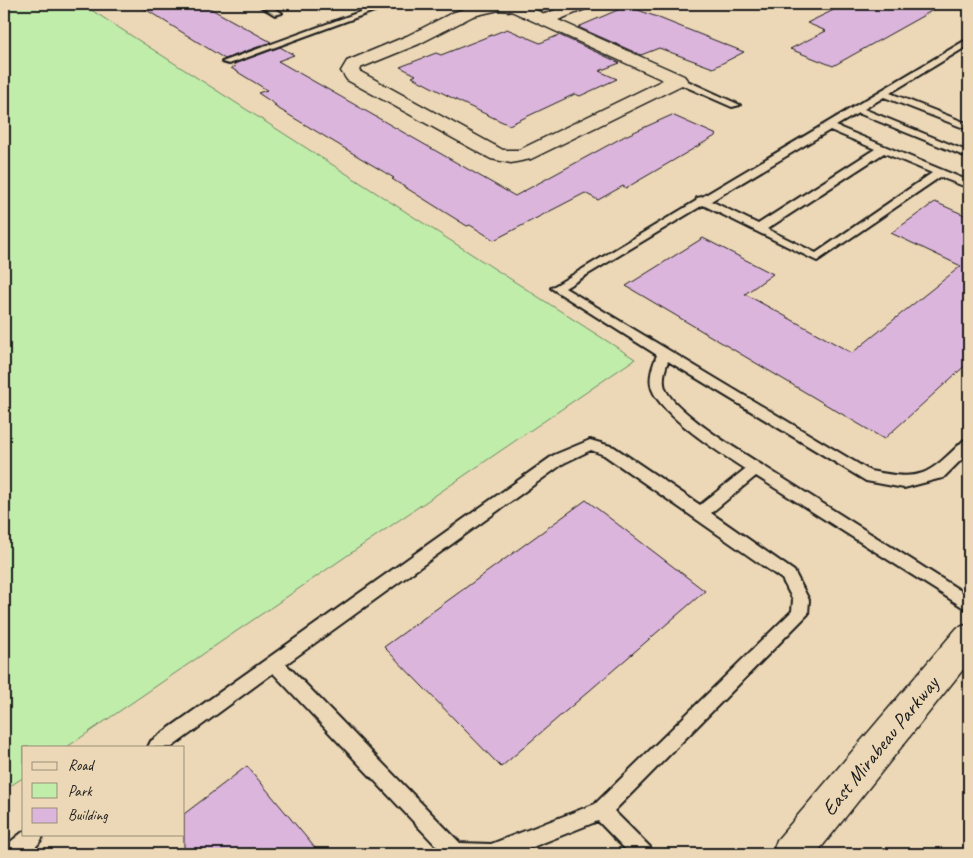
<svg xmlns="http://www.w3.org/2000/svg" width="973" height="858" font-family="Caveat,sans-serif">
  <rect width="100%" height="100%" fill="#ecd8b6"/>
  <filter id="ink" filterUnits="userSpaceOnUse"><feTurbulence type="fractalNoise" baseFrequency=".02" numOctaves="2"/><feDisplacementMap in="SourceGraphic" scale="10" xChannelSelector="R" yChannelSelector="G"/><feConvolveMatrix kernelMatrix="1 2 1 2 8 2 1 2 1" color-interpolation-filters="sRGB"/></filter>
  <g filter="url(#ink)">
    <path fill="#c0edaa" stroke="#6e8463" d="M 4,4 L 82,4 L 635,359 L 67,747 L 24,747 L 24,777 L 4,790 Z"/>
    <path fill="#dcb5dd" stroke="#1c1c1c" d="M 137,4 L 202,4 L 271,42 L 225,59 Z
      M 846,4 L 944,4 L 833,66 L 790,49 L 826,31 L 807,23 Z
      M 627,6 L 649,14 L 744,52 L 713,68 L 659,48 L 641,55 L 578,27 Z
      M 507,29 L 540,43 L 559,35 L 620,63 L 599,71 L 617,79 L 580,96 L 575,94 L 509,125 L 460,102 L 412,77 L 416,75 L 400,67 L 436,53 L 441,55 Z
      M 280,47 L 294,55 L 278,61 L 515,196 L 625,136 L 672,115 L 717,135 L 626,188 L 623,186 L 598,200 L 585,193 L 494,240 L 470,225 L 467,226 L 392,179 L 394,178 L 274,106 L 276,105 L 258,93 L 267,90 L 231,68 L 236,66 L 234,64 Z
      M 935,202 L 969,217 L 969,362 L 884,439 L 626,286 L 703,238 L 773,274 L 745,294 L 852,353 L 961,266 L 891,233 Z
      M 586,500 L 705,591 L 501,767 L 384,647 Z
      M 247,766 L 320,854 L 184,854 L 184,814 Z"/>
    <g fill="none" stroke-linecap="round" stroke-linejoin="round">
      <g stroke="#1c1c1c" stroke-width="4">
        <path id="lane" d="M 257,4 L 267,4 L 282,13 L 275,15 Z
          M 382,4 L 393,4 L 229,64 L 222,62 Z
          M 966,40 L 969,40 L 969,45 L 890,93 L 969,124 L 969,130 L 884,97 L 864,109 L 969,152 L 969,158 L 858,113 L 836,126 L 969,181 L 969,188 L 940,177 L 817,261 L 703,205 L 565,288 L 870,471 C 922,481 926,477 964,440 L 969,439 L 969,452 L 943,478 L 938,479 L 904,488 L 866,481 L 668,361 C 665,369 662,380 665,388 C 670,404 712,433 727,443 L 969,596 L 969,611 L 756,476 L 711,513 L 794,571 L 809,600 L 808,614 L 614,811 L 650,847 L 653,854 L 630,854 L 598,821 L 515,854 L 444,854 L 273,673 L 172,747 L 148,747 L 151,741 L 554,455 L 590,440 L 614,447 L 700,505 L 745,469 C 720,453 662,416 652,389 C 648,378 653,365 657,355 L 551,288 L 696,201 L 697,198 L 702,197 ZM 830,130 L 875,149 L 758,224 L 711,201 ZM 884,153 L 932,173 L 816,253 L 767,229 ZM 591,450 L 604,455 L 782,579 L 793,600 L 792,611 L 595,804 L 491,844 L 460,843 L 286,664 L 564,463 Z
          M 675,78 L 681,78 L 740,105 L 732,107 L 675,82 Z
          M 24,831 L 24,834 L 44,834 C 36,854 22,854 4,854 L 4,847 Z"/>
      </g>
      <g stroke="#1c1c1c" stroke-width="3">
        <path id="street" d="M 479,4 L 521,4 L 545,14 L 571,4 L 592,4 L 590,7 L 558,20 L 684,76 L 687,80 L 684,84 L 531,159 L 511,163 L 491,159 L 347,80 L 341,71 L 347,61 L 407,36 L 452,13 ZM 499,10 L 511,11 L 663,80 L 519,150 L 503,150 L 359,71 L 360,68 L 419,44 L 473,16 Z"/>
      </g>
      <g stroke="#1c1c1c" stroke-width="3">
        <path id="secondary" d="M 969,624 L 969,662 L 816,854 L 772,854 L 777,840 L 957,628 Z"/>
      </g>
      <use href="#lane" fill="#ecd8b6" fill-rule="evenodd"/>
      <use href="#street" fill="#ecd8b6" fill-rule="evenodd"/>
      <use href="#secondary" fill="#ecd8b6" fill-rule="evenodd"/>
    </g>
  </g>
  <g text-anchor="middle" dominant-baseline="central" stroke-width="4" stroke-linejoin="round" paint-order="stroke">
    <g font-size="21" fill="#1c1c1c" stroke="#ecd8b6">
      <text transform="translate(880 746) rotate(-51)">East Mirabeau Parkway</text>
    </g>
  </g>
  <rect width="973" height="858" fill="none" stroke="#ecd8b6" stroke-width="20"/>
  <rect x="10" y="10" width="953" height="838" fill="none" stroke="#1c1c1c" stroke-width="2" filter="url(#ink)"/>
  <rect x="22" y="746" width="162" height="90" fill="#ecd8b6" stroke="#998d78"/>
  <rect x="32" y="762" width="25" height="8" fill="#ecd8b6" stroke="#998d78"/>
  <text x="68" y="770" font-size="15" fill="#1c1c1c">Road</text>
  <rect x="32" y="783" width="25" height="15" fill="#c0edaa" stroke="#998d78"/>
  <text x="68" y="796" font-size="15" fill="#1c1c1c">Park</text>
  <rect x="32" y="808" width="25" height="15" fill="#dcb5dd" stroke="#998d78"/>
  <text x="68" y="820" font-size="15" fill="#1c1c1c">Building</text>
</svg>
